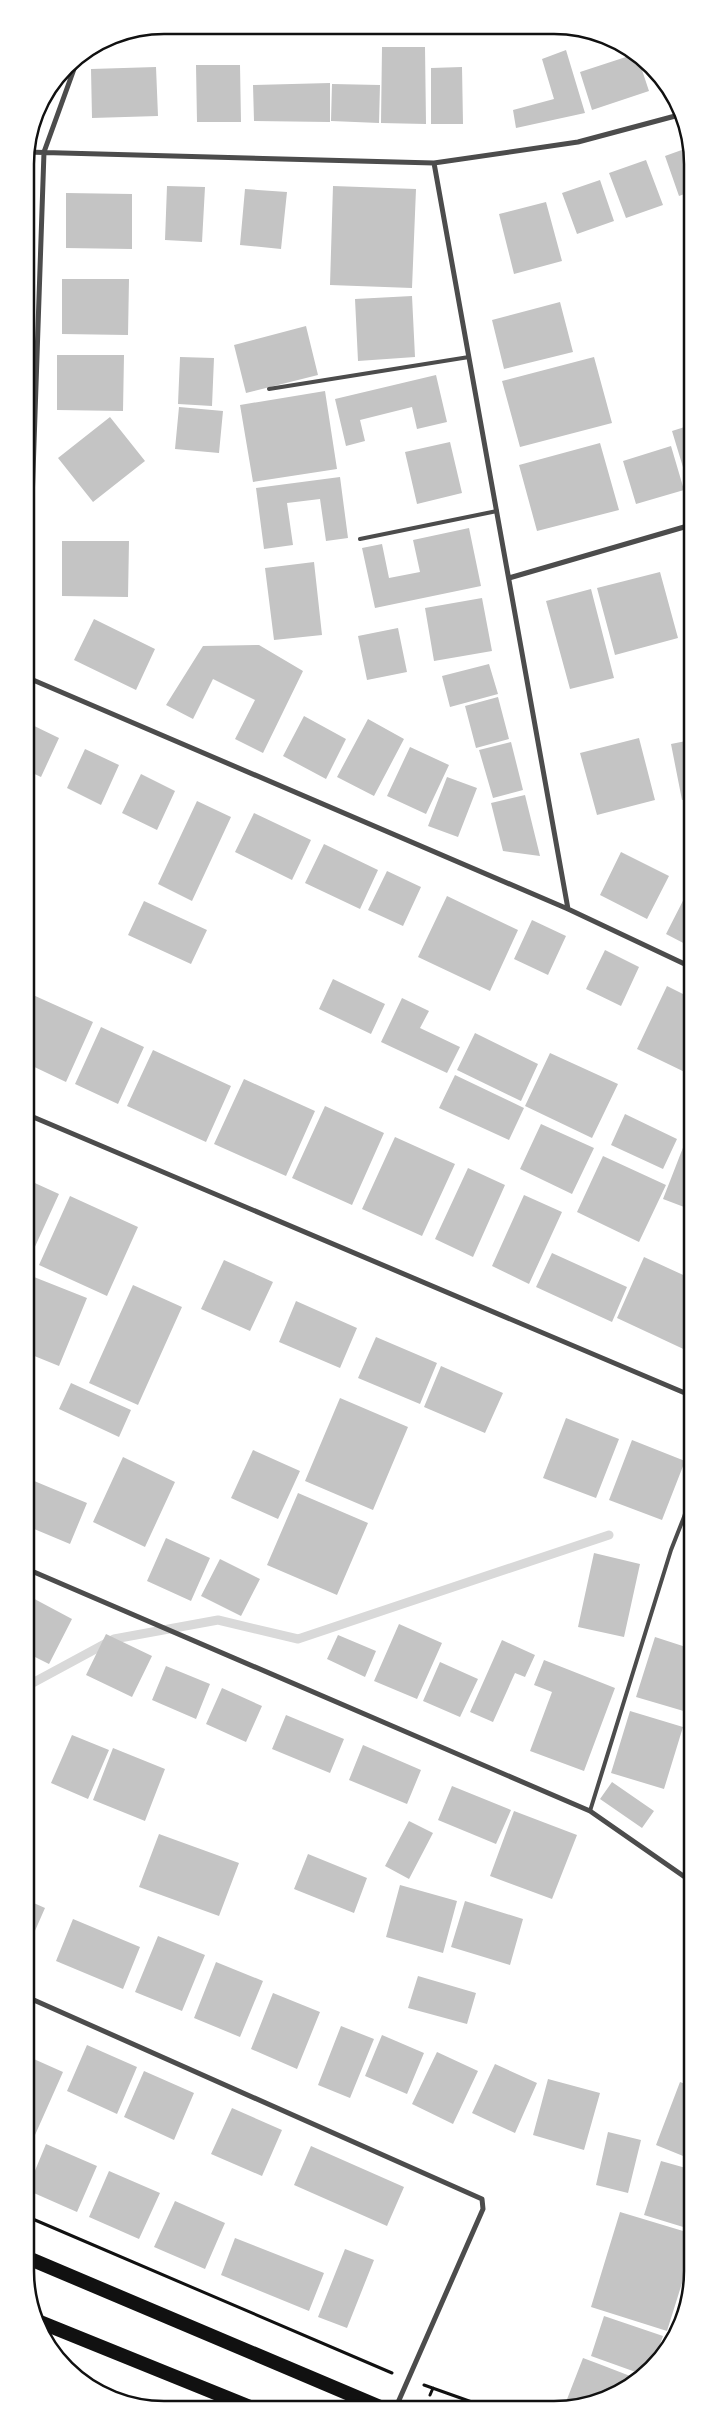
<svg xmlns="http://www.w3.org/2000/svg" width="718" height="2435" font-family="'IBM Plex Sans',sans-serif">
  <rect width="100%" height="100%" fill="#fff"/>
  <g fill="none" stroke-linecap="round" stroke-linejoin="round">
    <path stroke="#d9d9d9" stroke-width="9" d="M 27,1686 L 114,1639 L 218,1620 L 298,1639 L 609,1535"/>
  </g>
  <path fill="#c4c4c4" d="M 382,47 L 425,47 L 426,124 L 381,123 Z
    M 566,50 L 585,113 L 516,128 L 513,110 L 554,99 L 542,59 Z
    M 632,55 L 638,58 L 649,91 L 592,110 L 580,72 Z
    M 196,65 L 240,65 L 241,122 L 197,122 Z
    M 156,67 L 158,116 L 92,118 L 91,69 Z
    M 462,67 L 463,124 L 431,124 L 431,68 Z
    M 330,83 L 330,122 L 254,121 L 253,85 Z
    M 332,84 L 380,85 L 379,123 L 331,121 Z
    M 690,147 L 690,192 L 679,196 L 665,156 Z
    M 646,160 L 663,205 L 626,218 L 609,173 Z
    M 600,180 L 614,221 L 577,234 L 562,193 Z
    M 167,186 L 205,187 L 202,242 L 165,240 Z
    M 333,186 L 416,189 L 412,288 L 330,285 Z
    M 245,189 L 287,192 L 281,249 L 240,245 Z
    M 66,193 L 132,194 L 132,249 L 66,248 Z
    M 546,202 L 562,261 L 514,274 L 499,214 Z
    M 62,279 L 129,279 L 128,335 L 62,334 Z
    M 412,296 L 415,357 L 358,361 L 355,299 Z
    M 560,302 L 573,352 L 504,369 L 492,320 Z
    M 306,326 L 318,375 L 246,393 L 234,345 Z
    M 57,355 L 124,355 L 123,411 L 57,410 Z
    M 180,357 L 214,358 L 212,406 L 178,404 Z
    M 594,357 L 612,423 L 520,447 L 502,381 Z
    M 436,375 L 447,422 L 417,429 L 412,407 L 360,420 L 365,441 L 346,446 L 335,399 Z
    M 325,391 L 337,469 L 253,482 L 240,405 Z
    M 179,407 L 223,411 L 219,453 L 175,449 Z
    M 110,417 L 145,461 L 93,502 L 58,458 Z
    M 691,425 L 691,486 L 689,487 L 672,431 Z
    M 450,442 L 462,493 L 417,504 L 405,452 Z
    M 600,443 L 619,510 L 537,531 L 519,465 Z
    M 671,446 L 684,490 L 636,504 L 623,461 Z
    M 340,477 L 348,538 L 326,541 L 320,499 L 287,503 L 293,545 L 264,549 L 256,488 Z
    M 469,528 L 481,586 L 375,608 L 362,548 L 382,544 L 389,578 L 420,572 L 413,540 Z
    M 62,541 L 129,541 L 128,597 L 62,596 Z
    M 314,562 L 322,635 L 274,640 L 265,568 Z
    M 660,572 L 678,638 L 615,655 L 597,588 Z
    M 591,589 L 614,678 L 570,689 L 546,601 Z
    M 482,598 L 492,651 L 434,661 L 425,608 Z
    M 94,619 L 155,649 L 136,690 L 74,660 Z
    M 398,628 L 407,672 L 367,680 L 358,636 Z
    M 259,645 L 303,671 L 263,753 L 235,739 L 255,700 L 213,679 L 193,719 L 166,705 L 203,646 Z
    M 489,664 L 498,694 L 450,707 L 442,676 Z
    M 498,697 L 509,739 L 476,748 L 465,706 Z
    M 304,716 L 346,739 L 326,779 L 283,756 Z
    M 368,719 L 404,739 L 374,796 L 337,777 Z
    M 26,722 L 59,738 L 41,777 L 26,770 Z
    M 639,738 L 655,800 L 597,815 L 580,753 Z
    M 691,740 L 691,798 L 682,800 L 671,744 Z
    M 511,742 L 523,790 L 493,798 L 479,750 Z
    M 410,747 L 449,765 L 426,814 L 387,796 Z
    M 85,749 L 119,765 L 101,805 L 67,788 Z
    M 141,774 L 175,791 L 157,830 L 122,813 Z
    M 447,777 L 477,788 L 458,837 L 428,826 Z
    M 525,795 L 540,856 L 503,851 L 491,803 Z
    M 197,801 L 231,817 L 192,901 L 158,884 Z
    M 254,813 L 311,840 L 292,880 L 235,852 Z
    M 324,844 L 378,870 L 360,909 L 305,883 Z
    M 621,852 L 669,876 L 647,919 L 600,895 Z
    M 387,871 L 421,887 L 403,926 L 368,910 Z
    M 691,885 L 691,947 L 666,934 Z
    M 447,896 L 518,930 L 490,991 L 418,957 Z
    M 144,901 L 207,930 L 191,964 L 128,935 Z
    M 532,920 L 566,936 L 548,975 L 514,959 Z
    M 605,950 L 639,967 L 621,1006 L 586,989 Z
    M 333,979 L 385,1004 L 371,1034 L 319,1009 Z
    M 667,986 L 691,998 L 691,1075 L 637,1049 Z
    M 33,995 L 93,1022 L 66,1082 L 26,1063 L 26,1009 Z
    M 402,998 L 429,1011 L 420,1028 L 460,1047 L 447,1073 L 381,1042 Z
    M 101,1027 L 144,1047 L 118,1104 L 75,1084 Z
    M 475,1033 L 538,1064 L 521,1101 L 457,1070 Z
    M 153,1050 L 231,1086 L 206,1142 L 127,1106 Z
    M 550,1053 L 618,1084 L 592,1138 L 525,1106 Z
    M 455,1075 L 524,1108 L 509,1140 L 439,1108 Z
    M 244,1079 L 315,1111 L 286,1176 L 214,1144 Z
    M 325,1106 L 384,1133 L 352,1205 L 292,1178 Z
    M 625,1114 L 677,1139 L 663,1169 L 611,1145 Z
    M 541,1124 L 594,1148 L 572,1194 L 520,1169 Z
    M 691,1127 L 692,1210 L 663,1199 Z
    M 395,1137 L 455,1164 L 422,1236 L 362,1209 Z
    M 603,1156 L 666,1185 L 639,1242 L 577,1212 Z
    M 468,1168 L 505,1185 L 473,1257 L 435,1239 Z
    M 26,1179 L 59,1194 L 28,1262 L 26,1261 Z
    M 524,1195 L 562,1212 L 529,1284 L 492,1266 Z
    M 70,1196 L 138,1227 L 107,1296 L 39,1265 Z
    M 552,1253 L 627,1287 L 612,1322 L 536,1287 Z
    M 644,1257 L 692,1279 L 692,1353 L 617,1318 Z
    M 224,1260 L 273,1282 L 250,1331 L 201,1309 Z
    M 34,1277 L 87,1298 L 59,1366 L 27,1353 L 27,1296 Z
    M 133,1285 L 182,1307 L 138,1405 L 89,1383 Z
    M 296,1301 L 357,1328 L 340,1368 L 279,1342 Z
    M 376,1337 L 437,1363 L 420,1404 L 358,1378 Z
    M 441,1366 L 503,1393 L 485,1433 L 424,1407 Z
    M 71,1383 L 131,1410 L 119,1437 L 59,1409 Z
    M 340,1398 L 408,1427 L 373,1510 L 305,1481 Z
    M 566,1418 L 619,1439 L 596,1498 L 543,1478 Z
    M 632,1440 L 685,1461 L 662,1520 L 609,1500 Z
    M 253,1450 L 300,1471 L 278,1519 L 231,1498 Z
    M 123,1457 L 175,1482 L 145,1547 L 93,1522 Z
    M 27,1478 L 87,1503 L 70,1544 L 27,1526 Z
    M 298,1493 L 368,1523 L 337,1595 L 267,1565 Z
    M 166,1538 L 210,1558 L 191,1601 L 147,1581 Z
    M 594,1553 L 640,1564 L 624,1637 L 578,1627 Z
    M 220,1559 L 260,1579 L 241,1616 L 201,1596 Z
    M 27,1595 L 72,1619 L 49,1664 L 27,1653 Z
    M 399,1624 L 442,1643 L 417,1699 L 374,1681 Z
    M 106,1634 L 152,1656 L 132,1697 L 86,1675 Z
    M 338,1635 L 376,1651 L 365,1677 L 327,1659 Z
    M 655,1637 L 692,1649 L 692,1695 L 687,1712 L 636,1697 Z
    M 502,1640 L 535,1655 L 525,1677 L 515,1673 L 493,1722 L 470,1712 Z
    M 544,1660 L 615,1688 L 584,1771 L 530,1751 L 552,1692 L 534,1685 Z
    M 440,1662 L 478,1679 L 460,1717 L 423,1701 Z
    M 166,1666 L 210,1684 L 196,1719 L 152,1700 Z
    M 222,1688 L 262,1706 L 246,1742 L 206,1724 Z
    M 630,1711 L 683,1727 L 664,1789 L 611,1773 Z
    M 286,1715 L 344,1739 L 330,1773 L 272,1749 Z
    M 72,1735 L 109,1750 L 88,1799 L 51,1783 Z
    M 363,1745 L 421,1770 L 407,1804 L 349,1780 Z
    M 113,1748 L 165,1769 L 145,1821 L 93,1800 Z
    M 612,1782 L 654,1811 L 642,1828 L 600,1799 Z
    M 452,1786 L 511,1810 L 496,1844 L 438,1820 Z
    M 514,1811 L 577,1835 L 552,1899 L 490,1876 Z
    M 409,1821 L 433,1833 L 409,1879 L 385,1866 Z
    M 159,1834 L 239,1863 L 219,1916 L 139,1887 Z
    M 308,1854 L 367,1878 L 354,1913 L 294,1889 Z
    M 400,1885 L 457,1901 L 443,1953 L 386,1937 Z
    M 27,1900 L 45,1908 L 27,1949 Z
    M 465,1901 L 523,1919 L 510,1965 L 451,1947 Z
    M 73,1919 L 140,1947 L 123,1989 L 56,1961 Z
    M 158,1936 L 205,1955 L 182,2011 L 135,1992 Z
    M 216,1962 L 263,1981 L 240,2037 L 194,2018 Z
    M 418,1976 L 476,1993 L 467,2024 L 408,2008 Z
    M 273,1993 L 320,2012 L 297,2069 L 251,2049 Z
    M 341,2026 L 374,2039 L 350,2098 L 318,2085 Z
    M 382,2035 L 424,2053 L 407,2094 L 365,2076 Z
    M 87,2045 L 137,2067 L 117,2114 L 67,2091 Z
    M 437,2052 L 478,2071 L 453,2124 L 412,2104 Z
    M 27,2056 L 63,2072 L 27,2153 Z
    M 495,2064 L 537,2083 L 515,2133 L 472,2113 Z
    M 144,2071 L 194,2093 L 174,2140 L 124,2117 Z
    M 548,2079 L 600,2093 L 584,2150 L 533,2135 Z
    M 680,2082 L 693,2087 L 693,2160 L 656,2145 Z
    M 232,2108 L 282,2130 L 262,2176 L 211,2154 Z
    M 608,2132 L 641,2140 L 628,2193 L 596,2185 Z
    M 46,2144 L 97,2166 L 77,2212 L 27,2190 Z
    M 311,2146 L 404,2187 L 387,2226 L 294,2185 Z
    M 661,2161 L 693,2170 L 693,2230 L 644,2215 Z
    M 109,2171 L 160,2193 L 139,2239 L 89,2217 Z
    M 175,2201 L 225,2223 L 205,2269 L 154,2247 Z
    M 620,2212 L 693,2234 L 693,2248 L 667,2331 L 591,2307 Z
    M 235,2238 L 324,2273 L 309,2311 L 221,2275 Z
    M 345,2249 L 374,2260 L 347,2328 L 318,2317 Z
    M 604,2316 L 663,2336 L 651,2369 L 644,2375 L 591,2356 Z
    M 583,2358 L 599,2364 L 638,2379 L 623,2392 L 581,2407 L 564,2407 Z"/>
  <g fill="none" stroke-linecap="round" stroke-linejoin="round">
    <path stroke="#111" stroke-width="3" d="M 28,2217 L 392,2373
      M 424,2385 L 486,2407
      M 430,2395 L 433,2388"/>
    <path stroke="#4c4c4c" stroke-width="4" d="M 269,389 L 469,357
      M 360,539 L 497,511
      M 684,1517 L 692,1515
      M 590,1811 L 671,1550 L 684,1517 L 692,1490"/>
    <path stroke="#4c4c4c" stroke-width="5" d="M 26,152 L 434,163 L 578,142 L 679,115
      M 434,163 L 568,909
      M 509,578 L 691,525
      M 26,677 L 568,909 L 691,967
      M 26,677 L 44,152 L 78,58
      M 26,1114 L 692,1396
      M 27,1569 L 590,1811 L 692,1882
      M 27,1997 L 482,2199 L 483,2209 L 396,2407"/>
    <path stroke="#111" stroke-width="14" d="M 28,2258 L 380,2407
      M 40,2322 L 250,2407"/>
  </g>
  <path d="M0 0H718V2435H0ZM164 34H554A130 130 0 0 1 684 164V2271A130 130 0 0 1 554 2401H164A130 130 0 0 1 34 2271V164A130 130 0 0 1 164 34Z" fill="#fff" fill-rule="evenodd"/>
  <path fill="none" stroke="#111" stroke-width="2.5" d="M164 34H554A130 130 0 0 1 684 164V2271A130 130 0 0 1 554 2401H164A130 130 0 0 1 34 2271V164A130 130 0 0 1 164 34Z"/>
</svg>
